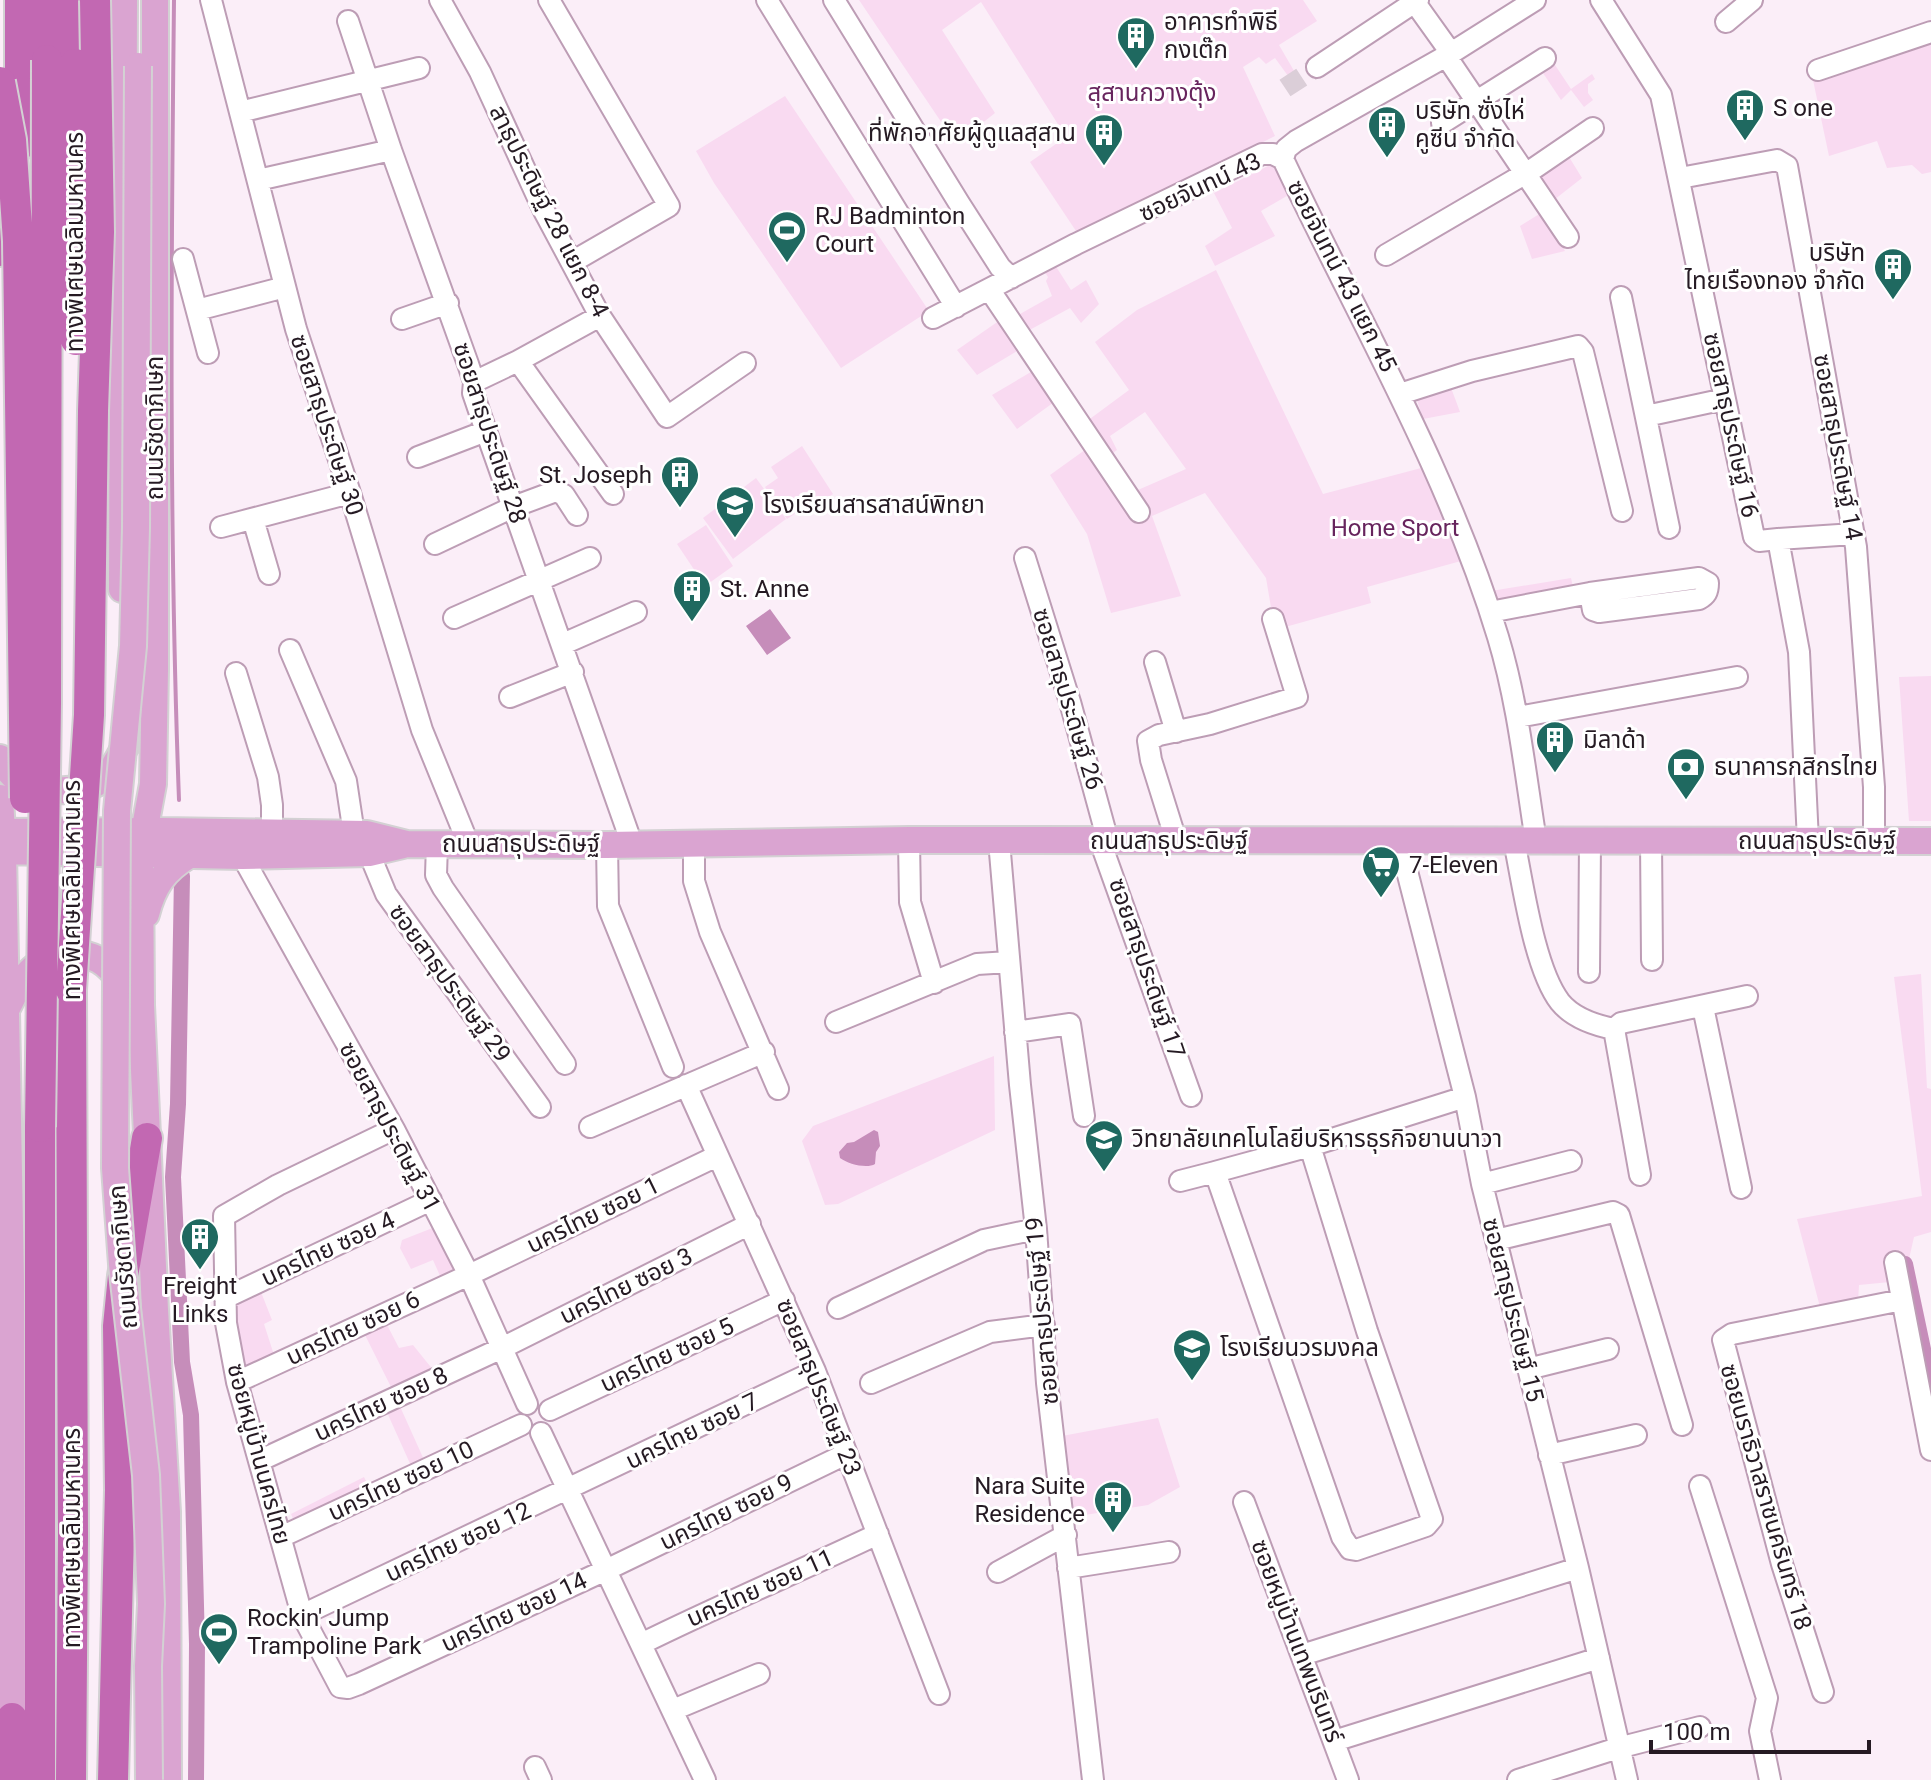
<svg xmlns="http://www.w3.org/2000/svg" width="1931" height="1780" font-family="Roboto,'Noto Sans Thai',sans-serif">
  <rect width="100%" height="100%" fill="#fbeef8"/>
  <path fill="#f9daf1" d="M 859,0 L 1303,0 L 1317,21 L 1279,45 L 1297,76 L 1291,80 L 1275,58 L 1266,64 L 1259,57 L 1243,67 L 1275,136 L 1118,215 L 1076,231 L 1030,162 L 1066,137 L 981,2 L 942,30 L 995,113 L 956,144 Z
    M 1931,42 L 1931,172 L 1922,174 L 1912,165 L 1887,168 L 1877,141 L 1829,156 L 1813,80 Z
    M 1551,59 L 1571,89 L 1592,74 L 1595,79 L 1588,84 L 1588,93 L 1593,100 L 1584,107 L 1571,90 L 1561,100 L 1539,67 Z
    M 785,96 L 929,311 L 841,368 L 714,183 L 696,151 Z
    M 1566,152 L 1582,178 L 1550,203 L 1531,176 Z
    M 1272,164 L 1275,165 L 1292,193 L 1261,211 L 1275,236 L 1215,266 L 1205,246 L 1232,228 L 1214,193 Z
    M 1541,213 L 1565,251 L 1532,259 L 1520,226 Z
    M 1055,265 L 1071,290 L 1086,280 L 1099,304 L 1081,323 L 1070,308 L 1024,333 L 1013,318 L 1052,296 L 1046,281 L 1048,277 L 1044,271 Z
    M 1216,270 L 1323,494 L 1425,467 L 1447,519 L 1461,561 L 1367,587 L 1371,603 L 1278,629 L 1273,619 L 1266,578 L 1205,493 L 1152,516 L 1181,596 L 1111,613 L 1087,534 L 1050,475 L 1089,447 L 1131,493 L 1186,469 L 1145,412 L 1110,436 L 1117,450 L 1106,458 L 1083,424 L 1129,390 L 1095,342 L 1137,310 Z
    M 1003,318 L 1022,348 L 977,375 L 957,350 Z
    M 1036,369 L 1057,400 L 1017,429 L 992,395 Z
    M 1450,385 L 1460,412 L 1423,419 L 1416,397 Z
    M 802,446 L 833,494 L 802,514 L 799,511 L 787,519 L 765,487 L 778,478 L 771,467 Z
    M 756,478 L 786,519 L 733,559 L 703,518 Z
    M 706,525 L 733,566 L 705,586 L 677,544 Z
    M 1571,578 L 1574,591 L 1496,606 L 1491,591 Z
    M 1931,676 L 1931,821 L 1909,821 L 1899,677 Z
    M 1921,974 L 1927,1088 L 1931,1089 L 1931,1232 L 1914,1237 L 1909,1259 L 1889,1262 L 1890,1282 L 1859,1285 L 1858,1302 L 1821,1311 L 1797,1219 L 1922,1196 L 1894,977 Z
    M 994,1056 L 995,1130 L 838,1204 L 825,1205 L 802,1141 L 813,1126 Z
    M 435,1227 L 455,1272 L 441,1278 L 433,1260 L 411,1269 L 400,1248 L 402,1240 Z
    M 259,1287 L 272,1320 L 264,1324 L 274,1355 L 241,1372 L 230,1303 Z
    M 385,1321 L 399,1348 L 413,1345 L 434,1371 L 393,1391 L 363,1331 Z
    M 398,1402 L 425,1462 L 412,1468 L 385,1408 Z
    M 1158,1418 L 1180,1487 L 1148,1505 L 1072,1517 L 1062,1436 Z
    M 364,1477 L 369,1487 L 294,1521 L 291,1514 Z"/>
  <path fill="#c68dba" d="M 770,609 L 791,638 L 767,655 L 746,626 Z
    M 874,1130 L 878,1132 L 880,1146 L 876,1152 L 875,1164 C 867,1169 848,1164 840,1158 L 839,1152 L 847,1143 L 854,1142 Z"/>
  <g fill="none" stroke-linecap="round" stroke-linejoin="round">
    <path stroke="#c68dba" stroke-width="4" d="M 174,0 C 171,267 169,533 179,800"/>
    <path stroke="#c68dba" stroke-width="16" d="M 182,876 L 178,1104 L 173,1177 L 182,1362 L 191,1415 L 197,1644 L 196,1780
      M 1905,1264 L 1931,1387"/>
    <path stroke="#dbced8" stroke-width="20" stroke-dasharray="20 10" stroke-linecap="butt" d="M 1285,88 L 1317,67"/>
    <g stroke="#bd9db5" stroke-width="24">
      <path id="minor" d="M 211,0 L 296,329 L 350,493 L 422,730 L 468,843
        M 440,0 L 480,72 L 544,211 L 600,316 L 667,417 L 745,363
        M 549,0 L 669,206 L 572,262
        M 767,0 L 956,307
        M 834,0 L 959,203 L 1000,267 L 1011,278
        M 1413,0 L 1451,53
        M 1601,0 L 1661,95 L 1754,537 L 1759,541 L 1778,539 L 1799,652 L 1808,841
        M 348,21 L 391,150 L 468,364 L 474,382 L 473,393 L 486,431 L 632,844
        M 1726,22 L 1752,0
        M 1446,56 L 1568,237
        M 1317,67 L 1418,0
        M 1818,70 L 1931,32
        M 240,112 L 419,68
        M 1442,123 L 1545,58
        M 1283,159 C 1357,317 1447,469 1498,637 C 1518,703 1525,772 1536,841
        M 1283,159 L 1286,149 L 1296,141 L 1448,55 L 1535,0
        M 1680,178 L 1777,160 L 1787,166 L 1856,547 L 1874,787 L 1874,841
        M 258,180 L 391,150
        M 1386,255 L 1533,169 L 1593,128
        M 183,259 L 208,353
        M 989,289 L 1139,512
        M 1621,297 L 1669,528
        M 197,310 L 285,287
        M 933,318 L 1076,244 L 1262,154 L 1273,154 L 1283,159
        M 402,319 L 448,303
        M 518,361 L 613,494
        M 474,382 L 518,361 L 600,316
        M 1400,394 L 1472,371 L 1578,346 L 1583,352 L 1622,511
        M 1646,416 L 1725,399
        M 418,457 L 486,431
        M 253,519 L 269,574
        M 221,527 L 350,493
        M 1778,539 L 1854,534
        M 435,544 L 513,507 L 556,491 L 564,495 L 577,515
        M 1025,558 L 1070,702 L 1108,841
        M 1490,612 L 1590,593 L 1699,578 L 1708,583 C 1708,592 1706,595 1699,599 L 1599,612 L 1593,610 L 1590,593
        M 454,618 L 590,558
        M 563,644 L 636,612
        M 290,650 L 346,781 L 354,834
        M 1155,662 L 1176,732
        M 236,673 L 268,777 L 272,805 L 272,834
        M 510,697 L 573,672
        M 1518,717 L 1737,677
        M 909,840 L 910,902 L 934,983
        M 1176,840 L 1151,760 L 1148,741 L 1159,735 L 1210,724 L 1297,697 L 1273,619
        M 1399,840 L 1465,1097 L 1482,1184 L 1578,1568 L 1627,1780
        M 999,841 L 1020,1085 L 1036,1229 L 1047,1383 L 1093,1780
        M 1100,841 L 1191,1096
        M 1514,841 C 1523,884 1534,968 1560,1002 C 1573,1018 1594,1025 1614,1029
        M 1651,841 L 1652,960
        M 694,843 L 694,881 L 710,932 L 778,1089
        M 437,844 L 436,875 L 443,888 L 565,1064
        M 607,845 L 608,906 L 673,1067
        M 369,853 L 386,894 L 540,1107
        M 242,856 L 394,1129 L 469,1275 L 527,1404
        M 1589,972 L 1590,841
        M 1703,1007 L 1741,1188
        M 836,1022 L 977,964 L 1009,962
        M 1015,1032 L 1070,1024 L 1084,1116
        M 686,1085 L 815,1371 L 939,1694
        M 590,1127 L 764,1052
        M 394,1129 L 278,1185 L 224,1216 L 226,1323 L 237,1382 L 302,1615 L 340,1687 L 348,1688 L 359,1684 L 606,1570 L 846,1454
        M 1310,1146 L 1367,1331 L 1432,1519 L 1426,1526 L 1356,1550 L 1350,1549 L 1342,1537 L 1215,1172 L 1310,1146 L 1465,1097
        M 1640,1175 L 1614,1029 L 1621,1023 L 1747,996
        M 1180,1181 L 1215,1172
        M 1482,1184 L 1571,1161
        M 1496,1240 L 1613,1212 L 1619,1215 L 1682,1425
        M 1895,1262 L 1931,1450
        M 225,1298 L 431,1200
        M 838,1308 L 984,1240 L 1036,1229
        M 1528,1369 L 1608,1349
        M 237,1382 L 469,1275 L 717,1156
        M 871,1383 L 990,1332 L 1044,1325
        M 550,1410 L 784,1300
        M 541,1433 L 705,1780
        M 1549,1455 L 1636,1435
        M 261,1460 L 502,1348 L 750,1224
        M 1700,1486 L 1767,1698 L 1760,1731 L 1770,1780
        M 1244,1502 L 1348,1780
        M 281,1537 L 521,1425
        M 1068,1568 L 1169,1552
        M 998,1572 L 1066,1535
        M 302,1615 L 815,1371
        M 643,1643 C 720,1605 800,1571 878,1534
        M 1302,1655 L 1578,1568
        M 1823,1692 L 1782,1564 L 1723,1340 L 1732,1334 L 1902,1300
        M 673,1710 L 759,1674
        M 1334,1741 L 1599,1658
        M 535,1767 L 541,1780
        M 1518,1780 L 1618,1748 L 1700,1727"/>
    </g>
    <g stroke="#d3d1d3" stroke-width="30">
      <path id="major" d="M 155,0 L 155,669 L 153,784 L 140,854 L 141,1005 L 155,1310 L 167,1512 L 168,1780
        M 122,589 L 124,0
        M 0,758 C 5,765 9,773 16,778 C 37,793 82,795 103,779 C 113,771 119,757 125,747
        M 0,798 L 3,851 L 11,1280 L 12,1718
        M 0,832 L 162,831 L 367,834 L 407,844 L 607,845 L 909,840 L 1931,841
        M 0,851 L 242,856 L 369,853 L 403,845
        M 146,914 C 153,886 164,870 189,855
        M 7,1008 C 13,997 18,984 26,976 C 43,955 75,947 99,960 C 110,966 118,977 126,987"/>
    </g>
    <g stroke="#d3d1d3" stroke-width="34">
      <path id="highway" d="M 75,0 L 75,58
        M 47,60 L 47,0
        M 18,147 L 20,133 L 20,0
        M 0,251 L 9,198
        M 71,990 L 73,1537 L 71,1780
        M 12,1718 L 12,1780
        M 40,1780 L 40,1127
        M 113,1780 L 120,1490 L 118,1326 L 123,1276 L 147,1138"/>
    </g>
    <use href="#minor" stroke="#fff" stroke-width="20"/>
    <use href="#major" stroke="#daa4d1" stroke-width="26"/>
    <use href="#highway" stroke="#c268b2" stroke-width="30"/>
    <g stroke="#d3d1d3" stroke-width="30" stroke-linecap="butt">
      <path id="major-bridge" d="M 138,66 L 136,528 L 133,646 L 117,811 L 115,1168 L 122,1264 L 146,1475 L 151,1604 L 148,1666 L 149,1780"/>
    </g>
    <g stroke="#d3d1d3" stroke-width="34" stroke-linecap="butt">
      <path id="highway-bridge" d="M 75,64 L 76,340
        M 0,82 L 11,140 L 18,241 L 25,798
        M 71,990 L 89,715 L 93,411 L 99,232 L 95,0
        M 40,1127 L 46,703 L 47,60"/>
    </g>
    <use href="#major-bridge" stroke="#daa4d1" stroke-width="26"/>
    <use href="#highway-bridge" stroke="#c268b2" stroke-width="30"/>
  </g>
  <defs>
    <g id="building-pin" transform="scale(2)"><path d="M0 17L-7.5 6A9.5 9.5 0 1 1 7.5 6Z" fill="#1f6960" stroke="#fff"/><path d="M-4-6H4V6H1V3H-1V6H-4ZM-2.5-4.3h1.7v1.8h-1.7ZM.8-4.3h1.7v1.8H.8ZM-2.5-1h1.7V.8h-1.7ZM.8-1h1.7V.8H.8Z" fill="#fff"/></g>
    <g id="stadium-pin" transform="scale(2)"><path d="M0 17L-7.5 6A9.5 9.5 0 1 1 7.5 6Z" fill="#1f6960" stroke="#fff"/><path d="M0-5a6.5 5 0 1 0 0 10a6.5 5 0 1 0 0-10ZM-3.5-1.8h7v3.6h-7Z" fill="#fff"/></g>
    <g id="school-pin" transform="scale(2)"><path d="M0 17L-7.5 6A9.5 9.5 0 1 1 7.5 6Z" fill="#1f6960" stroke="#fff"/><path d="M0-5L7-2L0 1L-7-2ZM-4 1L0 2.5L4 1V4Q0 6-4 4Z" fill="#fff"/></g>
    <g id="bank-pin" transform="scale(2)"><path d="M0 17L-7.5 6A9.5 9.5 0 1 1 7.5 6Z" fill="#1f6960" stroke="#fff"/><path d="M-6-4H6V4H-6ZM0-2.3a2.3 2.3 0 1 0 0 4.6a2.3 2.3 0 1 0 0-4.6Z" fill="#fff"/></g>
    <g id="supermarket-pin" transform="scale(2)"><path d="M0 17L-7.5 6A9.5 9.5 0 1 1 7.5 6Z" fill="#1f6960" stroke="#fff"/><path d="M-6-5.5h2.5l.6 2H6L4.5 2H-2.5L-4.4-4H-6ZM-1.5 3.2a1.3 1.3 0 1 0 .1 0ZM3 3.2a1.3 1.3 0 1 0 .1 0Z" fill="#fff"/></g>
    <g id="university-pin" transform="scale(2)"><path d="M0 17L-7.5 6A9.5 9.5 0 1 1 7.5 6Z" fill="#1f6960" stroke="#fff"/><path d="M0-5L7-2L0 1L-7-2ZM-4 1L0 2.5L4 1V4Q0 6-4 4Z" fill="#fff"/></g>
  </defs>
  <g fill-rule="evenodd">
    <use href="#building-pin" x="1136" y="36"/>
    <use href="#building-pin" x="1745" y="108"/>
    <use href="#building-pin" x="1387" y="125"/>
    <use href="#building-pin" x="1104" y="133"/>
    <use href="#stadium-pin" x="787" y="230"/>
    <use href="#building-pin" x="1893" y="267"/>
    <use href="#building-pin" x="680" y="475"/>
    <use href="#school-pin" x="735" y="505"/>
    <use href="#building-pin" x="692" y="589"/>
    <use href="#building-pin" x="1555" y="740"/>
    <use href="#bank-pin" x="1686" y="767"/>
    <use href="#supermarket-pin" x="1381" y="865"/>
    <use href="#university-pin" x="1104" y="1139"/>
    <use href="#building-pin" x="200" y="1237"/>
    <use href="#school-pin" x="1192" y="1348"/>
    <use href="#building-pin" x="1113" y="1500"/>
    <use href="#stadium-pin" x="219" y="1632"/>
  </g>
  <g text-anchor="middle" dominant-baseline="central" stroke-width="6" stroke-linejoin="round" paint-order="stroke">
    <g font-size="24" fill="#251a23" stroke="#fff" text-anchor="start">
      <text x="1164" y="22">อาคารทำพิธี<tspan x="1164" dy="28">กงเต๊ก</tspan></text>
      <text x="1773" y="108">S one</text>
      <text x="1415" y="111">บริษัท ซั่งไห่<tspan x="1415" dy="28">คูซีน จำกัด</tspan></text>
      <text x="1076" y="133" text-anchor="end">ที่พักอาศัยผู้ดูแลสุสาน</text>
      <text x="815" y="216">RJ Badminton<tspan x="815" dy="28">Court</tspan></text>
      <text x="1865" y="253" text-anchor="end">บริษัท<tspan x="1865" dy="28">ไทยเรืองทอง จำกัด</tspan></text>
      <text x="652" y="475" text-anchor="end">St. Joseph</text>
      <text x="763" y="505">โรงเรียนสารสาสน์พิทยา</text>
      <text x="720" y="589">St. Anne</text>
      <text x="1583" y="740">มิลาด้า</text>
      <text x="1714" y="767">ธนาคารกสิกรไทย</text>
      <text x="1409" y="865">7-Eleven</text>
      <text x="1132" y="1139">วิทยาลัยเทคโนโลยีบริหารธุรกิจยานนาวา</text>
      <text x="200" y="1286" text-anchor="middle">Freight<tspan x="200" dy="28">Links</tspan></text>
      <text x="1220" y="1348">โรงเรียนวรมงคล</text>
      <text x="1085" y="1486" text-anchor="end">Nara Suite<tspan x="1085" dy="28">Residence</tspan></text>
      <text x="247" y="1618">Rockin' Jump<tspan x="247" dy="28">Trampoline Park</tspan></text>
    </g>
    <g font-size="24" fill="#67245d" stroke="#fff">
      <text x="1152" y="93">สุสานกวางตุ้ง</text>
      <text x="1395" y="528">Home Sport</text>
    </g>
    <g font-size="24" fill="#251a23" stroke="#fff">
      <text transform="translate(1200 187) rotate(-25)">ซอยจันทน์ 43</text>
      <text transform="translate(549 211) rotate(63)">สาธุประดิษฐ์ 28 แยก 8-4</text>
      <text transform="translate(75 242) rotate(-90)">ทางพิเศษเฉลิมมหานคร</text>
      <text transform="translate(1342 276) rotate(63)">ซอยจันทน์ 43 แยก 45</text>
      <text transform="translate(327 425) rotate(72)">ซอยสาธุประดิษฐ์ 30</text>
      <text transform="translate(1731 425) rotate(78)">ซอยสาธุประดิษฐ์ 16</text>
      <text transform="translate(155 428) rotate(-90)">ถนนรัชดาภิเษก</text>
      <text transform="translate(490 433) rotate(72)">ซอยสาธุประดิษฐ์ 28</text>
      <text transform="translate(1838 447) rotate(80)">ซอยสาธุประดิษฐ์ 14</text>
      <text transform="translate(1068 699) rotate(73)">ซอยสาธุประดิษฐ์ 26</text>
      <text x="1169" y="841">ถนนสาธุประดิษฐ์</text>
      <text x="1817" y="841">ถนนสาธุประดิษฐ์</text>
      <text x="521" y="844">ถนนสาธุประดิษฐ์</text>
      <text transform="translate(72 890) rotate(-90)">ทางพิเศษเฉลิมมหานคร</text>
      <text transform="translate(1147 968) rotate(71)">ซอยสาธุประดิษฐ์ 17</text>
      <text transform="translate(450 983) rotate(54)">ซอยสาธุประดิษฐ์ 29</text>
      <text transform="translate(390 1127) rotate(62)">ซอยสาธุประดิษฐ์ 31</text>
      <text transform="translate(593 1215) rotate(-26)">นครไทย ซอย 1</text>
      <text transform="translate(328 1249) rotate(-25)">นครไทย ซอย 4</text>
      <text transform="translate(123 1257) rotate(-95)">ถนนรัชดาภิเษก</text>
      <text transform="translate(626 1286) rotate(-26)">นครไทย ซอย 3</text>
      <text transform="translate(1513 1310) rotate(76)">ซอยสาธุประดิษฐ์ 15</text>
      <text transform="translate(1042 1311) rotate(-95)">ซอยสาธุประดิษฐ์ 19</text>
      <text transform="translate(353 1328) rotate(-25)">นครไทย ซอย 6</text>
      <text transform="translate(667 1355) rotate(-25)">นครไทย ซอย 5</text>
      <text transform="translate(819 1387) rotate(68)">ซอยสาธุประดิษฐ์ 23</text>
      <text transform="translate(381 1404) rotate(-25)">นครไทย ซอย 8</text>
      <text transform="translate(692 1431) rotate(-26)">นครไทย ซอย 7</text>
      <text transform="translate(259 1454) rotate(75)">ซอยหมู่บ้านนครไทย</text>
      <text transform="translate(401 1481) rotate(-25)">นครไทย ซอย 10</text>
      <text transform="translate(1766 1497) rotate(74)">ซอยนราธิวาสราชนครินทร์ 18</text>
      <text transform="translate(726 1512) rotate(-26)">นครไทย ซอย 9</text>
      <text transform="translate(72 1538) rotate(-90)">ทางพิเศษเฉลิมมหานคร</text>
      <text transform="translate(458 1542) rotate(-25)">นครไทย ซอย 12</text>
      <text transform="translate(760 1588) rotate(-24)">นครไทย ซอย 11</text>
      <text transform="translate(514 1612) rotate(-25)">นครไทย ซอย 14</text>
      <text transform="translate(1297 1641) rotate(69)">ซอยหมู่บ้านเทพนรินทร์</text>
    </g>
  </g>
  <path d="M1651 1740v12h218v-12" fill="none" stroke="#251a23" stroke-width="4"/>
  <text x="1663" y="1740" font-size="24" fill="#251a23" stroke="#ffffff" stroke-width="6" paint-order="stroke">100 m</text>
</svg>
